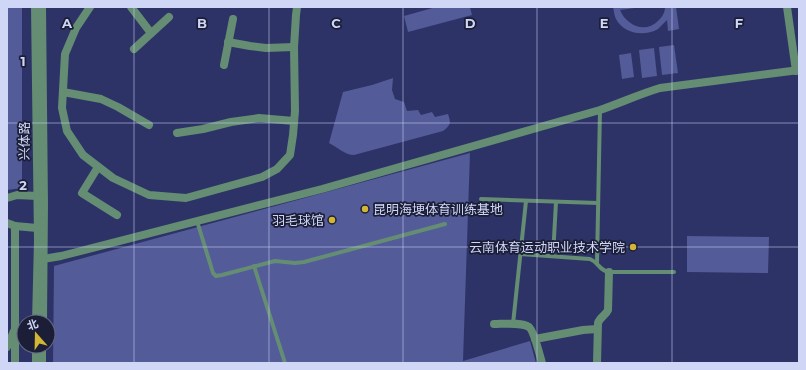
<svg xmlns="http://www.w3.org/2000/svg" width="806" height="370" viewBox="0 0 806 370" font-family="Montserrat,'Noto Sans SC',sans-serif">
  <rect width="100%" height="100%" fill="#2d3367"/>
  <g fill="#535b98">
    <polygon points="7,7 22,7 22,188 7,190"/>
    <polygon points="436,7 470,7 472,15 408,32 404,16"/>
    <path d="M613 7H642L620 10C626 25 645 34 658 21 662 17 665 13 665 7H676L679 29 668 31 667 20C664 23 661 26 658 29 644 37 624 34 616 19 614 15 614 11 613 7Z"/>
    <polygon points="674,45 678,73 662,75 659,47"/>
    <polygon points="654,48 657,76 642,78 639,50"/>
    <polygon points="631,53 634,77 622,79 619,55"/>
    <path d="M393 78 392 90 395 99 404 102 407 111 418 110 421 115 432 112 435 117 448 114C451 123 451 125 443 131L354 155C345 155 337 147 329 143L343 92 372 85Z"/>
    <polygon points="470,153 463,361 530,341 536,363 53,363 54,266"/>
    <polygon points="687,236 769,237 768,273 687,272"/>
  </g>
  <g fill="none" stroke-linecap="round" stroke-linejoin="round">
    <g stroke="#648d73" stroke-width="4">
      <polyline points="481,199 598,203"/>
      <polyline points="197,221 213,273 216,276 222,275 275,261 295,263 304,262 445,224"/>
      <path d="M520 254 590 259C600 263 598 270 609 272H674"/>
      <polyline points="553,256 556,202"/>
      <polyline points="597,263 600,110"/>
      <polyline points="254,266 285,363"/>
      <polyline points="513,324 526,201"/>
    </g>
    <g stroke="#648d73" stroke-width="8">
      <polyline points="90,7 76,28 65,54 62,108 67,131 83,155 113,178 149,195 186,198 262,177 277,169 290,155 293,135 295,111 294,47 296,15 297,7"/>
      <polyline points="131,7 151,33"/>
      <polyline points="787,7 796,71"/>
      <polyline points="228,42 250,46 266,48 294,47"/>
      <polyline points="134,49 169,17"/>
      <polyline points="224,65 233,19"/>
      <polyline points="63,92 101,99 118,107 149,125"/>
      <polyline points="177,133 203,129 231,122 259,118 294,121"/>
      <polyline points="98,167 82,193 117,215"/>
      <polyline points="7,198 17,195 37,196"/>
      <polyline points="7,223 15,226 37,228"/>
      <polyline points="15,226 15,363"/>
      <path d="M494 324C503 324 522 322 529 327 534 331 540 356 542 363"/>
      <polyline points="535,339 583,330 597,329"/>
      <polyline points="7,347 14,331"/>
      <path d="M597 363 598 323C600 317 606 315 608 310L609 272"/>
    </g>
    <g stroke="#648d73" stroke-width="8">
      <polyline points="35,7 38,240 36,322"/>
      <polyline points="42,7 44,205 43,322"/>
      <path d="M38 259H43L61 256 322 189 600 110C620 103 640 94 660 88L799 70"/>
      <polyline points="36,363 36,346"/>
      <polyline points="42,363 42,346"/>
    </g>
  </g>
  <path fill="none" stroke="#cfd6f6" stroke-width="1" stroke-opacity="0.55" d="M134 7V363M269 7V363M403 7V363M537 7V363M672 7V363M7 123H799M7 247H799"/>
  <g fill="#d3b635" stroke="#1b1e36" stroke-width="1.5">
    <circle cx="365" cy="209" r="4"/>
    <circle cx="332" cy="220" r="4"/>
    <circle cx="633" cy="247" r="4"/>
  </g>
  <g text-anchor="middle" stroke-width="3.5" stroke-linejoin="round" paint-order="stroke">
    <g font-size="13" fill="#cfd6f6" stroke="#1b1e36">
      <text transform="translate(24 141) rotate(-90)" y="5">兴体路</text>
    </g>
    <g font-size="13" fill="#cfd6f6" stroke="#1b1e36" text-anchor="end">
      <text x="373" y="214" text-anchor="start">昆明海埂体育训练基地</text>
      <text x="324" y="225">羽毛球馆</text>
      <text x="625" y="252">云南体育运动职业技术学院</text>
    </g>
  </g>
  <g font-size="13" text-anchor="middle" font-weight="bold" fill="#cfd6f6" stroke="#1b1e36" stroke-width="3.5" stroke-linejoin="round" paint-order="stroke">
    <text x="67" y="28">A</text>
    <text x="202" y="28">B</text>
    <text x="336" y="28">C</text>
    <text x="470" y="28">D</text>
    <text x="604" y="28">E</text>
    <text x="739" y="28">F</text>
    <text x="23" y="66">1</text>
    <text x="23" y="190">2</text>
  </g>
  <rect width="806" height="370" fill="none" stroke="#cfd6f6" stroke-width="16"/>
  <g transform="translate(36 334) rotate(340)"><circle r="19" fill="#1b1e36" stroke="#636883"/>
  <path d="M0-3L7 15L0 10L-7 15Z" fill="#d3b635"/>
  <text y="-6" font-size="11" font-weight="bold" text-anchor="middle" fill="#cfd6f6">北</text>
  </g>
</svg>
